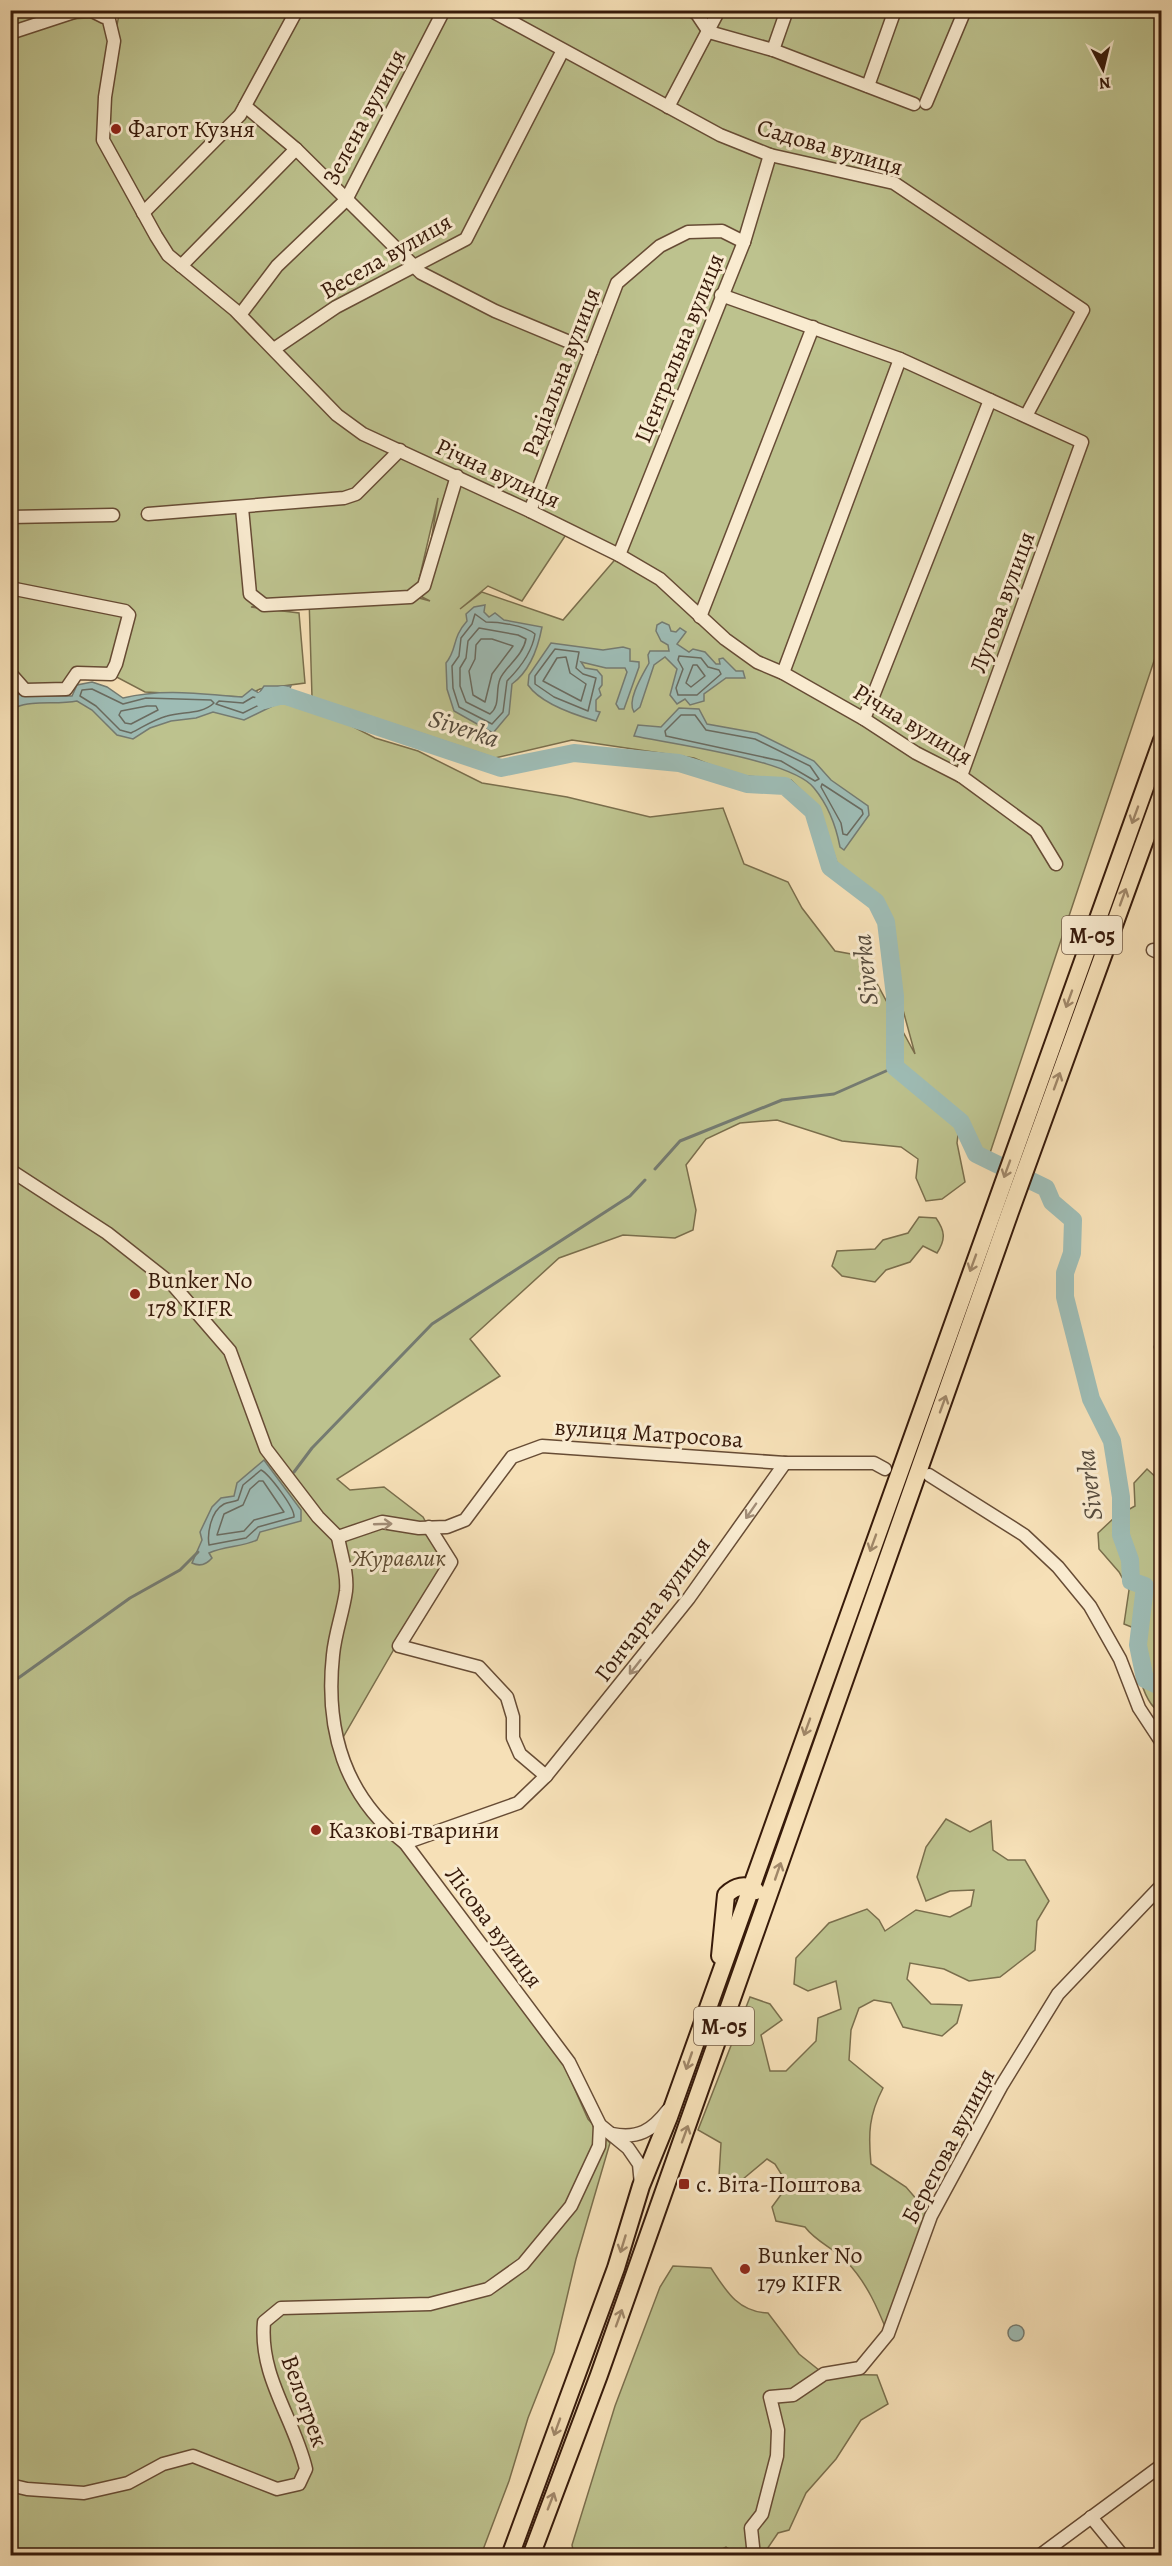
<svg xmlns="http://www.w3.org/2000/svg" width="1172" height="2566" viewBox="0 0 1172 2566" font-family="Alegreya,serif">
  <rect width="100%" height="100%" fill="#f6e0b7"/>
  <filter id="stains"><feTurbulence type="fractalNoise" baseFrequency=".00333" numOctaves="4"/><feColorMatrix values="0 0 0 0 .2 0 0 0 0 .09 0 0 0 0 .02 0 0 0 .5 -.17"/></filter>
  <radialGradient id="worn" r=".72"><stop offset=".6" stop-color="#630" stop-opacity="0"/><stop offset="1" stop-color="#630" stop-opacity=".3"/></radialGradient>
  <g fill="#bdc28e" stroke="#7a6e4c" stroke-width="1.5" fill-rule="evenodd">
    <path d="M123 10 1161 11V640L990 1153 976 1154 959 1127 957 1143 965 1182 942 1199 926 1201 916 1178 918 1159 901 1147 842 1141 777 1120 740 1123 706 1139 686 1165 696 1210 693 1230 675 1238 623 1235 559 1258 470 1339 500 1376 337 1479 350 1490 384 1487 423 1517 446 1559 341 1741 342 1764 564 2065 588 2119 610 2143 576 2259 554 2352 528 2418 509 2481 481 2555 11 2556V694L25 699 62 698 126 710 227 703 282 690 375 738 418 751 482 783 567 797 650 817 723 808 744 864 788 882 802 908 835 951 862 956 915 1054 903 1010 893 930 881 901 837 863 817 806 791 780 735 775 694 758 572 740 495 758 312 697 309 597 251 607 299 613 305 683 260 689 243 697 145 692 111 674 78 673 66 689 25 690 11 673V11H80L54 20 104 17 114 39 119 15ZM438 498 422 597 430 601 415 597ZM569 530 619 555 563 620 482 592 460 609 488 586 522 601Z"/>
    <path d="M919 1217 936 1218C945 1231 946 1239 937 1253L923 1246 910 1262 886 1270 875 1282 842 1276 832 1266 837 1251 875 1249 883 1240 908 1233Z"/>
    <path d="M1147 1469 1161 1482V1713C1139 1701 1134 1652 1134 1628L1124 1624 1129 1590 1119 1572 1099 1549 1098 1533 1115 1517 1135 1506 1134 1483Z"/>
    <path d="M946 1819 970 1832 991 1821 993 1850 1008 1860H1025L1049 1901 1037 1921 1035 1950 1000 1977 969 1981 944 1969 910 1963 907 1979 931 2004 962 2005 957 2023 942 2036 903 2027 891 2003 874 2000 859 2008 851 2030 849 2060 883 2088C869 2115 868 2133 871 2164L906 2187 931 2216 888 2334C878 2309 867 2283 847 2262 834 2248 816 2242 805 2227L776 2221 772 2207 788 2185 775 2164 767 2159 743 2179 719 2176 721 2143 698 2130 750 1997 770 2004 782 2020 761 2035 770 2071H786L816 2041 818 2018 841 2009 836 1981 808 1991 794 1984 796 1958 829 1923 867 1909 879 1920 885 1931 916 1910 950 1917 971 1906 974 1890 950 1891 926 1901 917 1877 926 1847Z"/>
    <path d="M673 2266 711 2268C726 2291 738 2312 768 2313L799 2354 824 2374 877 2375 888 2404 861 2420 836 2459 806 2493 789 2530 778 2533 763 2555H739L726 2547 710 2555H574L572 2545 615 2406 660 2287Z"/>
  </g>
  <g fill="#9ebcb5" stroke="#757b71" stroke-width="1.5">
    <path d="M485 605 484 612 489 617 495 613 504 620 542 627C538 648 530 671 512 684L509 714 493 733 454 711 447 689 446 663C458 648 451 639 467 621L466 614 474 607Z"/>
    <path d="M662 622 669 625 671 631 676 632 680 628 686 632 677 644 689 652 693 649 705 652 716 664H720L719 659 723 658 736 671H743L745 678H726L704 694V701L690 705 685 699 677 704 670 695 677 669 665 657 654 665 640 707 634 712C626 701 643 674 649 663L648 655 650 651H669L668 645 661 641 656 631 657 625Z"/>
    <path d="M551 643 603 650 623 647 630 649V661L639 662V667L624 709H619L616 704 627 672 625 668H606L581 662 585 668 597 670 602 676V685L599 689 601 695 596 700V711L600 712 596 721C575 715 541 704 528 685L529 675Z"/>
    <path d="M92 682 107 687 123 698C163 688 202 694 242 697L252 689 259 693 264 686H291L285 700 244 720 213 712 196 718 171 721 150 728 133 739 117 735 92 710 77 701C58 705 32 700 17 707L11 700V691L24 696H72L77 685Z"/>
    <path d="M679 708 699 709 707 724 757 733 814 761 831 780 868 806 869 815 844 850 840 847C836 826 828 805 814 788 792 760 673 744 634 736L638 725 661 727Z"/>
    <path d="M264 1460 301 1510V1521L260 1532 257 1540C242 1547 224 1546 209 1553L212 1558C206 1565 200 1567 192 1563L202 1540 200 1532 212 1507 221 1498 234 1496 237 1483Z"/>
    <circle cx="1016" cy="2333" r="8"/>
  </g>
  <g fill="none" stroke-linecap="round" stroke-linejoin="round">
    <g stroke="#6a6b60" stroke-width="1.5">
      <path d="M475 614 486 622C498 622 524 625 535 634 532 653 520 668 507 681L503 712 492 724 459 707 453 688 452 666 459 656 461 638 472 624Z"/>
      <path d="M479 628 518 635 526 639C523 656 505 667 500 679 495 691 501 705 490 714L466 702 460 686V668L466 658 468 641Z"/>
      <polygon points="481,639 492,639 513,646 492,674 485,702 473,695 469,671 475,659 476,645"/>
      <polygon points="555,649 579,652 576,668 583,674 596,678 588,711 554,697 535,684 535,676"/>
      <polygon points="679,656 701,658 708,667 719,670 721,674 697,695 678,695 676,688 683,669 678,660"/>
      <polygon points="566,657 570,673 586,684 581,701 543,681 557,658"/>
      <polygon points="693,665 697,665 705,676 691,687 686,683"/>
      <path d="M92 689 123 704 146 698 211 700 214 703C201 715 182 711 167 716 153 720 143 727 131 733L120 730 96 706 80 696 82 690Z"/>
      <polygon points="253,697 262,699 263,703 243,713 216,704 219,701 243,703"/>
      <polygon points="147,706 156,706 158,710 131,724 125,723 119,715 121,711"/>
      <polygon points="681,715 695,715 706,730 755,739 810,766 819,779 815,781 781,761 666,736 665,731"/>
      <polygon points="822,784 862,810 863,814 847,835 843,834 841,823 821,787"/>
      <path d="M261 1470C269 1474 295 1508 294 1517L258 1527 246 1538 209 1545C207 1533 211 1511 224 1504 228 1502 234 1502 238 1500L243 1485Z"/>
      <polygon points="259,1481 263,1481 284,1512 254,1520 244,1531 217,1535 224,1514 243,1505 250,1489"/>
    </g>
    <g stroke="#757b71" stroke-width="3">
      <polyline points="655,1169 680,1141 782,1100 834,1094 895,1067"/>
      <polyline points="294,1472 312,1448 432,1324 630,1196 645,1180"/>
      <polyline points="10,1684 130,1598 180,1570 198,1552"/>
    </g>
    <polyline stroke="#9ebcb5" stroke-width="18" points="264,700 283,695 501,768 574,753 679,763 747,784 785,786 813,811 830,867 876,902 886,922 895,996 895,1067 961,1122 976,1154 1046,1188 1052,1202 1073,1220 1072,1253 1065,1273 1065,1297 1091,1399 1112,1441 1121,1497 1121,1535 1130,1560 1131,1581 1145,1586 1138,1645 1145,1679 1162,1687"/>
    <defs>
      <g id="minor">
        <polyline points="90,10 104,17 107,12 114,41 105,97 103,140 156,236 168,255 235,310 337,415 363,434 530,511 619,555 660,579 725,639 757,662 783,673 864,719 916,753 961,776 1036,831 1056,864"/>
        <polyline points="490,10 720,135 770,155 894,183 1083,310 1026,416"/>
        <polyline points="691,10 697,14 709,32 773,50 914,104"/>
        <polyline points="10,33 80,10"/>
        <polyline points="773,50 787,10"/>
        <polyline points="868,86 895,10"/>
        <polyline points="926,103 965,10"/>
        <polyline points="245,106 296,149 421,273 495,311 591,351"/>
        <polyline points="668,107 719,10"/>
        <polyline points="143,213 240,115 297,10"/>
        <polyline points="181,266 296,149"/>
        <polyline points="721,295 900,359 1082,442 961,776"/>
        <polyline points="240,315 277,266 346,200 444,10"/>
        <polyline points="274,349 336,307 466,239 562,52"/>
        <polyline points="242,508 250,594 264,605 410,597 424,586 457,476"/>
        <polyline points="530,511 617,283 660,246 688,232 722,231 744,242"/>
        <polyline points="148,514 344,498 356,494 400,450"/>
        <polyline points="10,517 113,515"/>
        <polyline points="619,555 744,242 770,155"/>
        <polyline points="10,588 125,611 129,615 116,664 111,674 77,673 66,689 25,690 10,673"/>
        <polyline points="700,617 813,327"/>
        <polyline points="783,673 900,359"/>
        <polyline points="864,719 990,400"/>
        <polyline points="1153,950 1162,954"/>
        <polyline points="10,1170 107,1233 173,1285 230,1351 266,1449 318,1517 338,1537"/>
        <polyline points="1161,1347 1162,1348"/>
        <polyline points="929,1475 1024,1535 1058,1567 1090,1606 1120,1659 1139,1708 1162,1743"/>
        <polyline points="429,1527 451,1562 399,1646 479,1667 507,1697 513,1717 513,1738 520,1754 546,1776"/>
        <path d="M338 1537C341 1555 348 1573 346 1591 343 1613 335 1633 333 1655 325 1729 344 1796 405 1843L569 2062 600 2125 628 2148 639 2164 641 2185"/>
        <polyline points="338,1537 382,1522 419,1528 447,1527 465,1520 512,1457 542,1446 785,1463 874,1463 885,1469"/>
        <polyline points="405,1843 518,1803 546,1776 689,1598 785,1463"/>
        <path d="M612 2134C638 2139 652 2131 668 2110"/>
        <path d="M10 2485 27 2489 84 2493 128 2483 163 2464 193 2456 277 2489 299 2484 306 2469C294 2418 259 2377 264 2322L281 2308 430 2304 488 2289 523 2264 571 2206 599 2146 600 2125"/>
        <polyline points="1091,2517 1123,2556"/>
        <polyline points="754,2556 751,2528 762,2514 777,2456 778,2430 770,2397 793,2395 824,2374 860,2368 888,2334 931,2216 1002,2085 1058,1994 1162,1885"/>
        <polyline points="1039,2556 1162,2465"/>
      </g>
      <g id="highway">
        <path d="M720 1956 726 1895C735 1886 746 1883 756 1891"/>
        <polyline points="510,2556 616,2268 641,2186 669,2117 1162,740"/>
        <polyline points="531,2556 599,2375 1010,1212 1162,793"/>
      </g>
    </defs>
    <use href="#minor" stroke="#674c35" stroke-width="15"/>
    <use href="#highway" stroke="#371a0a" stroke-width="20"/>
    <use href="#minor" stroke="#f9ebd0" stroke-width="12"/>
    <use href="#highway" stroke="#f6e0b7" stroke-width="16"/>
  </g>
  <defs><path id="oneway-shaft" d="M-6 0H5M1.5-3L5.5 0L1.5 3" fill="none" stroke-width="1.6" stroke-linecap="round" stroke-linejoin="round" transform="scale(1.5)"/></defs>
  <g stroke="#a08769">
    <use href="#oneway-shaft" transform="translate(1135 815) rotate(110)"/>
    <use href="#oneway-shaft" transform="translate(1123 897) rotate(-70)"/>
    <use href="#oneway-shaft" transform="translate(1069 999) rotate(110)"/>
    <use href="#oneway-shaft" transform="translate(1057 1081) rotate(-70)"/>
    <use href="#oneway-shaft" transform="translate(1007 1169) rotate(110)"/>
    <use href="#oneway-shaft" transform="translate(973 1263) rotate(110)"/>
    <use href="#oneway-shaft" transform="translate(943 1404) rotate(-70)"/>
    <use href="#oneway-shaft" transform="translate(873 1543) rotate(110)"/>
    <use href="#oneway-shaft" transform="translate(807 1727) rotate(110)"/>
    <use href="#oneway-shaft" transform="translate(778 1871) rotate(-71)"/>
    <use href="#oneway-shaft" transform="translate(689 2061) rotate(109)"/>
    <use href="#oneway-shaft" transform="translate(685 2134) rotate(-70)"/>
    <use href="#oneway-shaft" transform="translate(623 2244) rotate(107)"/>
    <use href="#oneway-shaft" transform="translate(619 2318) rotate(-70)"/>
    <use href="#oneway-shaft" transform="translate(557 2427) rotate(110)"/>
    <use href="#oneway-shaft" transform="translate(551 2501) rotate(-69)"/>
  </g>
  <g stroke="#a28d77">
    <use href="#oneway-shaft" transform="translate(751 1511) rotate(125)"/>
    <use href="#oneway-shaft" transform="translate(383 1524) rotate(-2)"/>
    <use href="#oneway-shaft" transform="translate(635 1667) rotate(128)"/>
  </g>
  <g fill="#8f2418" stroke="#f9ebd0" stroke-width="2">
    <circle cx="116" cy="129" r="6"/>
    <circle cx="135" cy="1294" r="6"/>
    <circle cx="316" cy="1830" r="6"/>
    <rect x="678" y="2178" width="12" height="12" rx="3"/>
    <circle cx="745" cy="2269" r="6"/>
  </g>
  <g text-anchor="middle" stroke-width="6" stroke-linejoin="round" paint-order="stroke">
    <g fill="#f9ebd0" stroke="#715945" stroke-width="1.5">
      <rect x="1062" y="916" width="60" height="38" rx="4.5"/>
      <rect x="694" y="2007" width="60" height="38" rx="4.5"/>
    </g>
    <g font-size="22" font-weight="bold" fill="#371a0a">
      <text x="1092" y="943">М-05</text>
      <text x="724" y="2034">М-05</text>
    </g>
    <g font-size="24" fill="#371a0a" stroke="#f9ebd0">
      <text transform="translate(364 117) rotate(-62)" y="8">Зелена вулиця</text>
      <text transform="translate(830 147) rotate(16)" y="8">Садова вулиця</text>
      <text transform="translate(386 256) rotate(-30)" y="8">Весела вулиця</text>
      <text transform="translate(679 348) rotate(-68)" y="8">Центральна вулиця</text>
      <text transform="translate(561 372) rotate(-69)" y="8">Радіальна вулиця</text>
      <text transform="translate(498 473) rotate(25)" y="8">Річна вулиця</text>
      <text transform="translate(1002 602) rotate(-70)" y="8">Лугова вулиця</text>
      <text transform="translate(913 724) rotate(31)" y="8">Річна вулиця</text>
      <text transform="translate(649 1433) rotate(4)" y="8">вулиця Матросова</text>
      <text transform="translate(652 1609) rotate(-53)" y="8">Гончарна вулиця</text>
      <text transform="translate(494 1927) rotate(53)" y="8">Лісова вулиця</text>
      <text transform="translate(948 2146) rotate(-62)" y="8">Берегова вулиця</text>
      <text transform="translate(305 2401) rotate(70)" y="8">Велотрек</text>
    </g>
    <g font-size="24" fill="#371a0a" stroke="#f9ebd0" text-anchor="start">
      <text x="128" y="137">Фагот Кузня</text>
      <text x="147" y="1288">Bunker No<tspan x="147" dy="28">178 KIFR</tspan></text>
      <text x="328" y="1838">Казкові тварини</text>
      <text x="696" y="2192">с. Віта-Поштова</text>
      <text x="757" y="2263">Bunker No<tspan x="757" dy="28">179 KIFR</tspan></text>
    </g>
    <g font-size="24" font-style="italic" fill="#5f4c32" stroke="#f9ebd0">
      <text x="399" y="1566">Журавлик</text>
    </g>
    <g font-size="26" font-style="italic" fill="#564b3d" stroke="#f9ebd0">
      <text transform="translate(464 728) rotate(18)" y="9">Siverka</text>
      <text transform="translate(865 970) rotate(-96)" y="9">Siverka</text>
      <text transform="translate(1089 1485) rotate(-97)" y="9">Siverka</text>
    </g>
  </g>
  <rect width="1172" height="2566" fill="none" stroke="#f6e0b7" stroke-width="36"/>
  <rect x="12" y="12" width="1148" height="2542" fill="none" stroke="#371a0a" stroke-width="3"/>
  <rect x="18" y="18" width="1136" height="2530" fill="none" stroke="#371a0a" stroke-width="1.5"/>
  <g transform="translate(1103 69) rotate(173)" stroke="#f9ebd0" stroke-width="4.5" paint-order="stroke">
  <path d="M0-4.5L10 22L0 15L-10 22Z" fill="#371a0a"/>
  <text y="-9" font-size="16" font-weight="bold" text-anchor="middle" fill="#371a0a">N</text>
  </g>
  <rect width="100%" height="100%" filter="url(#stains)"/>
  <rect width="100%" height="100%" fill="url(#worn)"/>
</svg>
